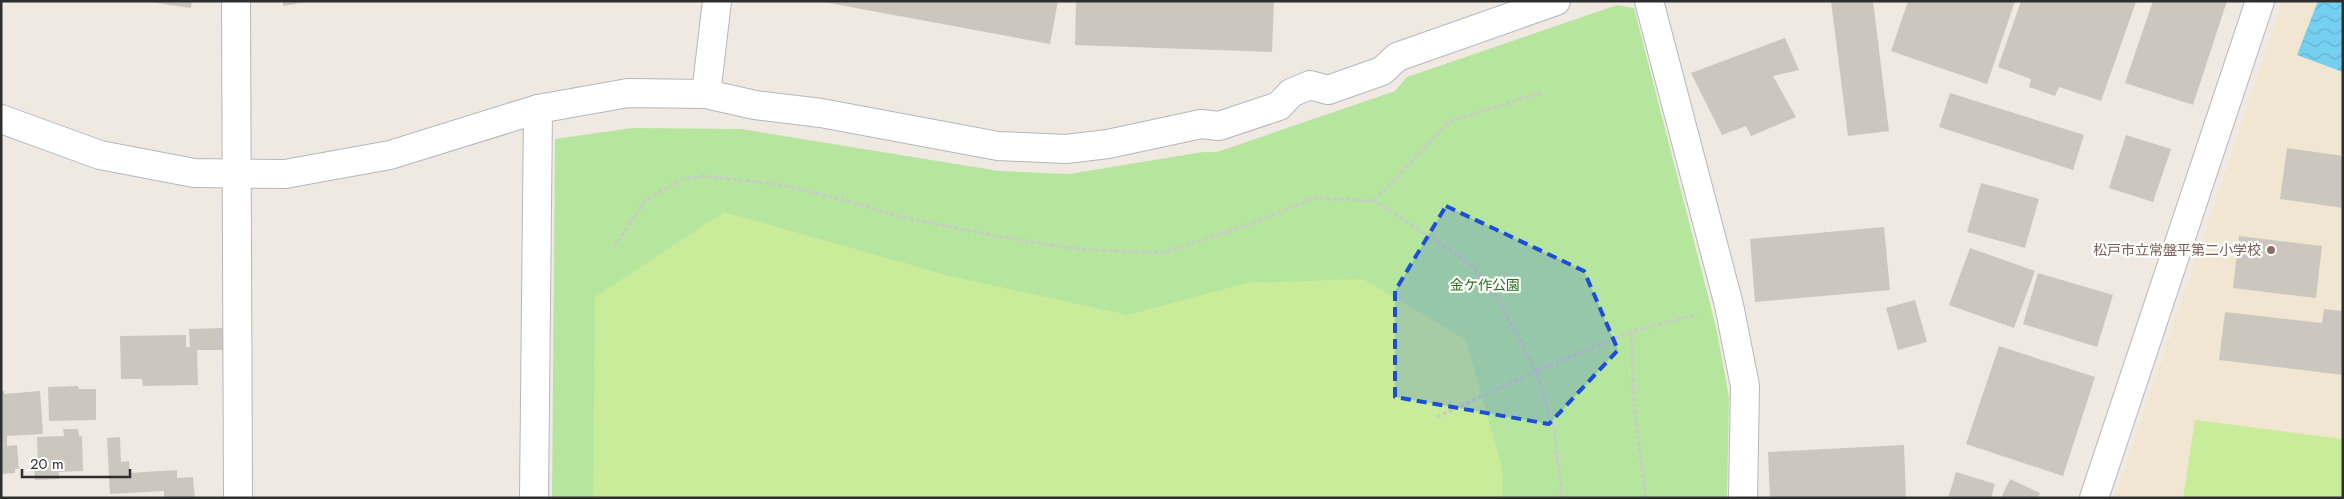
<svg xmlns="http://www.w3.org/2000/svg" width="2344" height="499" viewBox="0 0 2344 499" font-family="Jost,'Noto Sans JP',sans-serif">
  <defs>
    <pattern id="water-waves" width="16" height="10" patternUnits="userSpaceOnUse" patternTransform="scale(1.25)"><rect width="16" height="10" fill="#75cff0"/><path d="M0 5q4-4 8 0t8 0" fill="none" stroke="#66b2ce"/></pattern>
  </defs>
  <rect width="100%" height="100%" fill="#efe9e1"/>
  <polygon fill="#f0e6d1" points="2283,1 2343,1 2343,498 2115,498"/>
  <polygon fill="#b6e59e" points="1617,5 1634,8 1716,327 1729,397 1727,498 552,498 555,139 632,128 741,129 999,171 1069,174 1203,152 1217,152 1395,91 1407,77"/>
  <g fill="#c9ec9a">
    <polygon points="724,212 950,276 1128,315 1246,283 1363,279 1466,340 1503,472 1502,498 593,498 595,297"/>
    <polygon points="2195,420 2343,439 2343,498 2183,498"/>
  </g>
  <polygon fill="url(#water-waves)" points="2318,1 2343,1 2343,72 2297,55"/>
  <g fill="#cbc7bf">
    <polygon points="143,1 192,1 191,8"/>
    <polygon points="283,1 306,1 307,2 283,6"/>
    <polygon points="818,1 1058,1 1050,44"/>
    <polygon points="1076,1 1274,1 1272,52 1075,45"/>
    <polygon points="1831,1 1873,1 1889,131 1848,136"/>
    <polygon points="1908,1 2015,1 1987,84 1891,51"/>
    <polygon points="2021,1 2136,2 2101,101 2059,87 2055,96 2029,87 2031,79 1998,67"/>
    <polygon points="2153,1 2227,1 2193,105 2125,83"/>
    <polygon points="1785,38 1799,70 1773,76 1796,117 1751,136 1746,126 1722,135 1691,73"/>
    <polygon points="1950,93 2084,135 2073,170 1939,127"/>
    <polygon points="2126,135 2171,149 2153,202 2109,188"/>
    <polygon points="2287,148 2343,156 2343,208 2280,199"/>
    <polygon points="1981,183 2039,199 2025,248 1967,232"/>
    <polygon points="1884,227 1890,290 1755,302 1750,239"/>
    <polygon points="2239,236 2322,246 2316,298 2233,288"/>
    <polygon points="1970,248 2035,271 2014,328 1949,305"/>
    <polygon points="2038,273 2113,295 2097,347 2023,324"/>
    <polygon points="1915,300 1927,342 1898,350 1886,308"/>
    <polygon points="2324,309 2343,311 2343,375 2219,360 2225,312 2322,323"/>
    <polygon points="223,328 224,350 197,350 198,385 143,386 142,379 121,379 120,336 186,335 186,347 190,347 189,329"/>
    <polygon points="1999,346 2095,377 2063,476 1966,444"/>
    <polygon points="78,386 79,389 96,389 96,420 49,421 48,387"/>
    <polygon points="1,391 4,391 4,394 40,391 43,434 7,436 7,446 17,445 19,469 15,469 15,473 1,474"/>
    <polygon points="63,429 78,429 79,436 82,436 83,471 59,472 59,479 35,480 34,464 38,464 37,437 64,436"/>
    <polygon points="120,437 121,462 129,461 130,473 177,470 177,478 193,477 195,498 164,498 164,491 110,494 107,438"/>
    <polygon points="1904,445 1906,498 1770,498 1768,452"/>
    <polygon points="1956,472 1995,484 1991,498 1948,498"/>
    <polygon points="2010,479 2040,493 2038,498 2001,498"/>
  </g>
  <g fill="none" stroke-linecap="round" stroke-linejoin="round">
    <defs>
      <g id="minor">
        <polyline points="236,1 238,498"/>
        <polyline points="1649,1 1729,305 1745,386 1743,498"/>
        <polyline points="706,94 717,1"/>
        <polyline points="1,119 100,155 194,173 285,174 390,155 538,109 628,93 706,94 755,105 821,113 998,146 1066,149 1108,144 1201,124 1219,126 1279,106 1291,93 1310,85 1328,90 1382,71 1397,57 1556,1"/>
        <polyline points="534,498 538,109"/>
        <polyline points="2094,498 2260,1"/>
      </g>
    </defs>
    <use href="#minor" stroke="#b4b7c1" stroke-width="30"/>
    <g stroke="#c9c9c9" stroke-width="3" stroke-dasharray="4 2.5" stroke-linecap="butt">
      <polyline points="1374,201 1450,121 1541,93"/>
      <polyline points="614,247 645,201 679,180 704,176 782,185 844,200 901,217 996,236 1076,249 1162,253 1242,227 1314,198 1374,201 1466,260 1493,290 1536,371 1554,428 1562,498"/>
      <polyline points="1631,332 1634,406 1646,498"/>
      <polyline points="1437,417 1536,371 1631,332 1697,314"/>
    </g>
    <use href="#minor" stroke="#fff" stroke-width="28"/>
  </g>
  <path fill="#1d4ed8" fill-opacity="0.2" stroke="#1d4ed8" stroke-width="4" stroke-dasharray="10 6" stroke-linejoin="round" d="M1446 206 1584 271 1618 350 1549 424 1395 397V291Z"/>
  <circle fill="#8d6e63" stroke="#fff" stroke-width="2" cx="2271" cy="250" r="5"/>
  <g text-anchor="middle" stroke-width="4.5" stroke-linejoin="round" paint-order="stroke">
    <g font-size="14" fill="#785e54" stroke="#fff" text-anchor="end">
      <text x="2261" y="255">松戸市立常盤平第二小学校</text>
    </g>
    <g font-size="14" fill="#2c6e1b" stroke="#fff">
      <text x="1485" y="290">金ケ作公園</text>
    </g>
  </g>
  <rect width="2344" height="499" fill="none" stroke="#2e2e2e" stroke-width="5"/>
  <path d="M22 469v8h108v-8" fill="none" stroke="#2e2e2e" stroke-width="2.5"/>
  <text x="30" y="469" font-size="15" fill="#2e2e2e" stroke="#ffffff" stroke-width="4" paint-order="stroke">20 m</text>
</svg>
